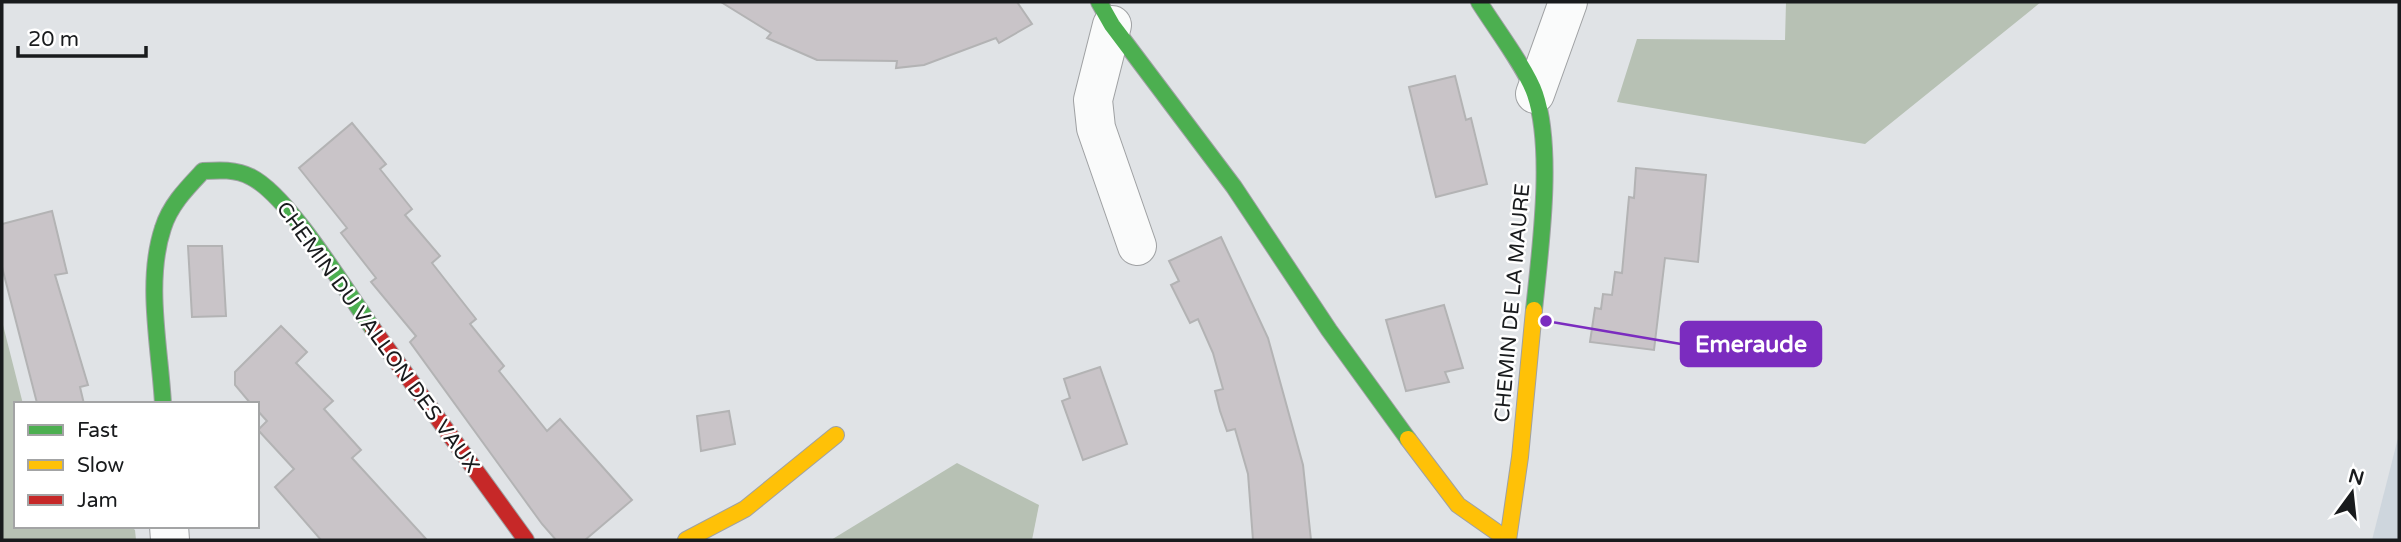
<svg xmlns="http://www.w3.org/2000/svg" width="2401" height="542" viewBox="0 0 2401 542" font-family="'Varela Round',sans-serif">
  <rect width="100%" height="100%" fill="#e0e3e6"/>
  <polygon fill="#ced6dd" points="2399,434 2399,540 2372,540"/>
  <g fill="#b7c1b4">
    <polygon points="1786,2 2041,2 1865,144 1617,102 1637,39 1785,40"/>
    <polygon points="2,321 23,404 16,404 16,526 130,526 135,530 136,540 2,540"/>
    <polygon points="957,463 1039,505 1032,540 831,540"/>
  </g>
  <g fill="#c9c4c8" stroke="#b3b3b4" stroke-width="2">
    <polygon points="721,2 1017,2 1032,24 999,43 996,38 924,65 896,68 897,61 817,60 767,38 771,33"/>
    <polygon points="1455,76 1466,120 1471,118 1487,184 1436,197 1409,87"/>
    <polygon points="352,123 386,164 380,169 412,209 405,215 440,256 432,263 476,319 470,324 504,366 499,371 547,431 560,419 632,500 585,540 556,540 542,524 410,342 416,336 371,282 376,278 341,233 347,228 299,168"/>
    <polygon points="1636,168 1706,175 1698,262 1665,258 1654,350 1590,342 1595,308 1601,309 1603,294 1612,295 1615,272 1622,273 1629,197 1634,198"/>
    <polygon points="52,211 67,273 55,275 88,385 80,387 84,404 37,403 2,267 2,224"/>
    <polygon points="1221,237 1268,338 1303,465 1311,540 1253,540 1248,474 1235,429 1227,431 1220,411 1215,391 1223,389 1213,353 1198,319 1190,323 1171,285 1179,281 1169,261"/>
    <polygon points="188,246 222,246 226,316 192,317"/>
    <polygon points="1444,305 1463,368 1445,372 1449,382 1406,391 1386,320"/>
    <polygon points="281,326 307,352 296,363 333,401 324,409 361,450 352,458 427,540 321,540 275,487 294,469 258,430 267,421 257,410 257,404 251,404 235,385 235,372"/>
    <polygon points="1100,367 1127,444 1083,460 1062,401 1070,398 1064,379"/>
    <polygon points="729,411 735,444 701,451 697,416"/>
  </g>
  <g fill="none" stroke-linecap="round" stroke-linejoin="round">
    <defs>
      <g id="street">
        <polyline points="1112,25 1093,100 1096,128 1137,246"/>
        <polyline points="1535,94 1568,2"/>
        <polyline points="169,526 170,540"/>
      </g>
      <g id="fast">
        <polyline points="1099,2 1112,25 1234,187 1329,330 1408,439"/>
        <path d="M1479 2C1494 26 1527 70 1535 94 1554 150 1540 251 1534 310"/>
        <path d="M163 404C160 348 145 282 163 228 170 205 187 188 203 171 219 170 236 169 251 177 289 196 346 291 373 329"/>
      </g>
      <g id="slow">
        <polyline points="1408,439 1458,505 1508,540"/>
        <polyline points="686,540 745,509 836,435"/>
        <polyline points="1508,540 1520,457 1534,310"/>
      </g>
      <polyline id="jam" points="373,329 526,540"/>
    </defs>
    <use href="#street" stroke="#9fa1a3" stroke-width="40"/>
    <use href="#fast" stroke="#9fa1a3" stroke-width="18"/>
    <use href="#slow" stroke="#9fa1a3" stroke-width="18"/>
    <use href="#jam" stroke="#9fa1a3" stroke-width="18"/>
    <use href="#street" stroke="#fafbfb" stroke-width="38"/>
    <use href="#fast" stroke="#4caf50" stroke-width="16"/>
    <use href="#slow" stroke="#ffc107" stroke-width="16"/>
    <use href="#jam" stroke="#c62828" stroke-width="16"/>
  </g>
  <g text-anchor="middle" stroke-width="5" stroke-linejoin="round" paint-order="stroke">
    <g font-size="21" fill="#191b1d" stroke="#fff">
      <text transform="translate(1512 303) rotate(-85)" y="7">CHEMIN DE LA MAURE</text>
      <text transform="translate(378 337) rotate(54)" y="7">CHEMIN DU VALLON DES VAUX</text>
    </g>
  </g>
  <path fill="none" stroke="#7b2cbf" stroke-width="2.5" d="M1546 321L1681 344"/>
  <circle fill="#7b2cbf" stroke="#fff" stroke-width="2.5" cx="1546" cy="321" r="7"/>
  <rect fill="#7b2cbf" stroke="#7b2cbf" stroke-width="2.5" x="1681" y="322" width="140" height="44" rx="7"/>
  <g font-size="23" text-anchor="middle" font-weight="bold" fill="#fff">
    <text x="1751" y="352">Emeraude</text>
  </g>
  <rect width="2401" height="542" fill="none" stroke="#191b1d" stroke-width="7"/>
  <rect x="14" y="402" width="245" height="126" fill="#ffffff" stroke="#a3a4a5" stroke-width="2"/>
  <rect x="28" y="425" width="35" height="10" fill="#4caf50" stroke="#a3a4a5" stroke-width="2"/>
  <text x="77" y="437" font-size="21" fill="#191b1d">Fast</text>
  <rect x="28" y="460" width="35" height="10" fill="#ffc107" stroke="#a3a4a5" stroke-width="2"/>
  <text x="77" y="472" font-size="21" fill="#191b1d">Slow</text>
  <rect x="28" y="495" width="35" height="10" fill="#c62828" stroke="#a3a4a5" stroke-width="2"/>
  <text x="77" y="507" font-size="21" fill="#191b1d">Jam</text>
  <g transform="translate(2352 493) rotate(15)" stroke="#ffffff" stroke-width="5" paint-order="stroke">
  <path d="M0-5L12 26L0 18L-12 26Z" fill="#191b1d"/>
  <text y="-10" font-size="19" font-weight="bold" text-anchor="middle" fill="#191b1d">N</text>
  </g>
  <path d="M18 46v10h128v-10" fill="none" stroke="#191b1d" stroke-width="3.5"/>
  <text x="28" y="46" font-size="21" fill="#191b1d" stroke="#ffffff" stroke-width="5" paint-order="stroke">20 m</text>
</svg>
